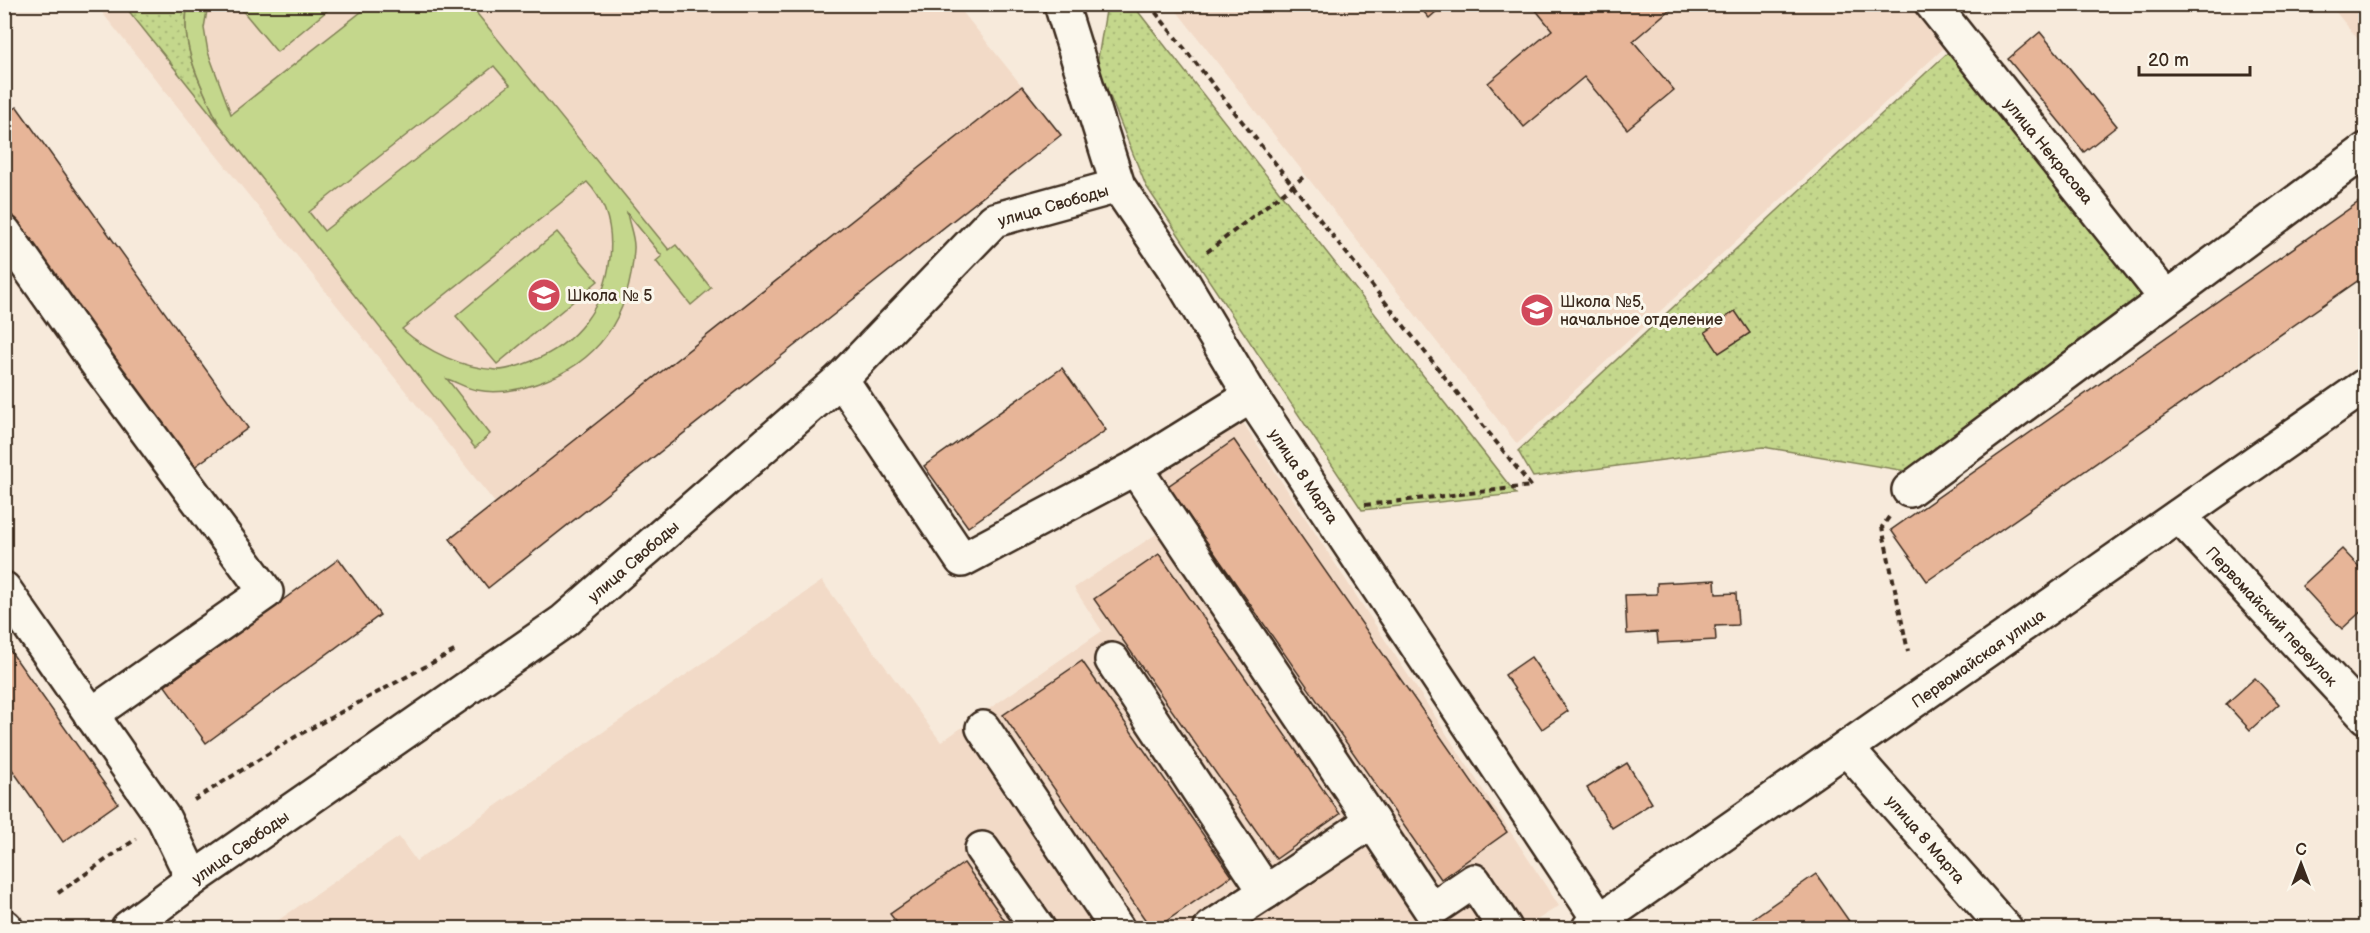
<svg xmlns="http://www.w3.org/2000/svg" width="2370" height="933" viewBox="0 0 2370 933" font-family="'Balsamiq Sans',sans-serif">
  <defs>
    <pattern id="grass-dots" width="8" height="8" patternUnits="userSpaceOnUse" patternTransform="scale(1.5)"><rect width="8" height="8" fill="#c4d78c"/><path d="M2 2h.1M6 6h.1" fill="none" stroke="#a9b978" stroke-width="1.8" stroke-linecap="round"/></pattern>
  </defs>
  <rect width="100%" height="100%" fill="#f7eadb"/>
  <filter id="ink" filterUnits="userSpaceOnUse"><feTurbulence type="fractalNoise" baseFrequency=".0167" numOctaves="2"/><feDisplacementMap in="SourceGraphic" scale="12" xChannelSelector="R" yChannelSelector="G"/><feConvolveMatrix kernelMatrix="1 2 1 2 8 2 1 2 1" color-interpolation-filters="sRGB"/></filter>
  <g filter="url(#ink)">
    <g fill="#f2dac7">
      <polygon points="96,5 957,5 1022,86 496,504"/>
      <polygon points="1172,5 1910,5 1945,47 1517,444"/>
      <polygon points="2330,5 2365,5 2365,31 2357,38"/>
      <polygon points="1240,418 1559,906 1524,928 267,928 399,837 416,861 822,581 941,742 1102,631 1074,588 1161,531 1132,488"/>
    </g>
    <g fill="url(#grass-dots)" stroke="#808055" stroke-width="1.5">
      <path d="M124 5H188C179 46 202 88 219 124Z"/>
      <polygon points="1107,5 1133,5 1516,494 1362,510 1146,186 1097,64"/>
      <polygon points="1956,45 2140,295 1906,471 1763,447 1533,477 1518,451"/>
    </g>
    <g fill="#c4d78c" stroke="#808055" stroke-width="1.5" fill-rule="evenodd">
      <path d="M188 5H208L204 28 208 52 231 114 370 5H470L669 250 676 245 711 288 691 305 656 261 662 256 627 213C629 225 635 238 634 249 630 316 600 363 536 384 518 390 496 394 477 390 467 389 457 382 447 379L490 434 475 448 219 124C202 88 179 46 188 5ZM494 66 510 85 324 231 309 212ZM587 182C607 203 613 230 610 258 605 305 577 344 532 361 522 365 508 370 497 370 462 368 428 352 402 329Z"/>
      <polygon points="248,5 248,4 334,5 277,52 242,10"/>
      <polygon points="557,232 598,281 497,364 456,316"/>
    </g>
    <g fill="#e7b598" stroke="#3b2a1e" stroke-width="1.5">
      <polygon points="1417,4 1445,4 1429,18"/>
      <polygon points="1531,4 1597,4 1599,7 1602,4 1676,4 1633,41 1674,90 1627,129 1584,77 1524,127 1488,83 1552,30"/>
      <polygon points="2040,32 2117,126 2084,152 2008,59"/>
      <polygon points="1022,86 1061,135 488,588 450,539"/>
      <polygon points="17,107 248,428 190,470 4,211 4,116"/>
      <polygon points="2366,197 2366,275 1927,581 1891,530"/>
      <polygon points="1735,311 1750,333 1719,353 1705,332"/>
      <polygon points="1062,368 1106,430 968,527 924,466"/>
      <polygon points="1234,440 1507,832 1441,879 1168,486"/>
      <polygon points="2342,549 2366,574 2366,607 2342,629 2302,586"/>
      <polygon points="1159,554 1340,814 1276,859 1094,599"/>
      <polygon points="339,559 380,615 206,743 165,686"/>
      <polygon points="1715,580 1716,594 1736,593 1738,625 1715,626 1716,640 1658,643 1657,632 1627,634 1625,595 1657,594 1657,583"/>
      <polygon points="4,642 118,803 63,842 4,758"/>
      <polygon points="1531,657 1568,711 1542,729 1505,675"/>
      <polygon points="1082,661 1232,876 1156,928 1151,928 1003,715"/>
      <polygon points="2255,678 2279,704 2250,730 2226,704"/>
      <polygon points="1627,763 1652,803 1612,828 1587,788"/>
      <polygon points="964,863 1010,928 901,928 890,914"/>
      <polygon points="1816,874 1849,921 1839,928 1739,928"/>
    </g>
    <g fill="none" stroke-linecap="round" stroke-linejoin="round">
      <defs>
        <g id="minor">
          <polyline points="1061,4 1118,186 1178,274 1251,396 1600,921"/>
          <polyline points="1932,4 2166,298"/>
          <polyline points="4,232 98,365 266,592 91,715"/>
          <polyline points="841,379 962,560 1135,468 1251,396"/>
          <polyline points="1909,490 2366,150"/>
          <polyline points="2179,516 2366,717"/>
          <polyline points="4,589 164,819 193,879"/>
          <polyline points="1112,660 1266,892 1372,821 1135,468"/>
          <polyline points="983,728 1117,928"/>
          <polyline points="1847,749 2005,928"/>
          <polyline points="1372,821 1431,910 1474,881 1505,928"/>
          <polyline points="982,849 1038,928"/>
          <polyline points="4,926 6,928"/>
          <polyline points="128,928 193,879 564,621 841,379 994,220 1118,186"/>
          <polyline points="1211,928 1266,892"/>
          <polyline points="1589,928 2366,385"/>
        </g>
      </defs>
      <use href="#minor" stroke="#3b2a1e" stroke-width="38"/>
      <g stroke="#3b2a1e" stroke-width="4" stroke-dasharray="6 4.5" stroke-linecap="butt">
        <polyline points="1149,4 1531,486"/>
        <polyline points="1207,252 1306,175"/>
        <polyline points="1365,505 1531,486"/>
        <polyline points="1889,517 1882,527 1908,651"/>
        <polyline points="194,800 295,737 456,650"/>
        <polyline points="58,893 136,839"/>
      </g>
      <use href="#minor" stroke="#fbf7ec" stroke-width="33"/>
    </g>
  </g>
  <defs>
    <symbol id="school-disc" viewBox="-11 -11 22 22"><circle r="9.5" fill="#d1495b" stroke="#fbf7ec"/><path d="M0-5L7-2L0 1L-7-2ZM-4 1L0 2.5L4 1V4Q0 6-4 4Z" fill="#fff"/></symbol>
  </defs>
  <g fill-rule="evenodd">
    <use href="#school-disc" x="525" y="276" width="38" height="38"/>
    <use href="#school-disc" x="1518" y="291" width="38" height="38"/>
  </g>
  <g text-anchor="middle" stroke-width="6" stroke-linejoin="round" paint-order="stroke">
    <g font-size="16" fill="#3b2a1e" stroke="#fbf7ec">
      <text transform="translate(2049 151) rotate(51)" y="6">улица Некрасова</text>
      <text transform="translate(1053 205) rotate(-16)" y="6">улица Свободы</text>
      <text transform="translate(1304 476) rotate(56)" y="6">улица 8 Марта</text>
      <text transform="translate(633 561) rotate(-41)" y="6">улица Свободы</text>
      <text transform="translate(2272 616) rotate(47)" y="6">Первомайский переулок</text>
      <text transform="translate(1978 658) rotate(-35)" y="6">Первомайская улица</text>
      <text transform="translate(1926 839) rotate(49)" y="6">улица 8 Марта</text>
      <text transform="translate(240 847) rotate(-35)" y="6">улица Свободы</text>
    </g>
    <g font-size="16" fill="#3b2a1e" stroke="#fbf7ec" text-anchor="start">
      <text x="567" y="301">Школа № 5</text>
      <text x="1560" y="307">Школа №5,<tspan x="1560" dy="18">начальное отделение</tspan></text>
    </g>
  </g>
  <rect width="2370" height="933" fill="none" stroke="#fbf7ec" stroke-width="24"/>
  <rect x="12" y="12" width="2346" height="909" fill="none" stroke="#3b2a1e" stroke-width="2" filter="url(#ink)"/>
  <g transform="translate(2301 864)" stroke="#fbf7ec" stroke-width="4.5" paint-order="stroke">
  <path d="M0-4.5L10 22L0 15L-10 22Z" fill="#3b2a1e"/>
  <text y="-9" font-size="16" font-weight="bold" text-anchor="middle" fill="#3b2a1e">С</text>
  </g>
  <path d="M2139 66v9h111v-9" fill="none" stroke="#3b2a1e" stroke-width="3"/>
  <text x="2148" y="66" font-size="18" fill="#3b2a1e" stroke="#fbf7ec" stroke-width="4.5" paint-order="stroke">20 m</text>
</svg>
